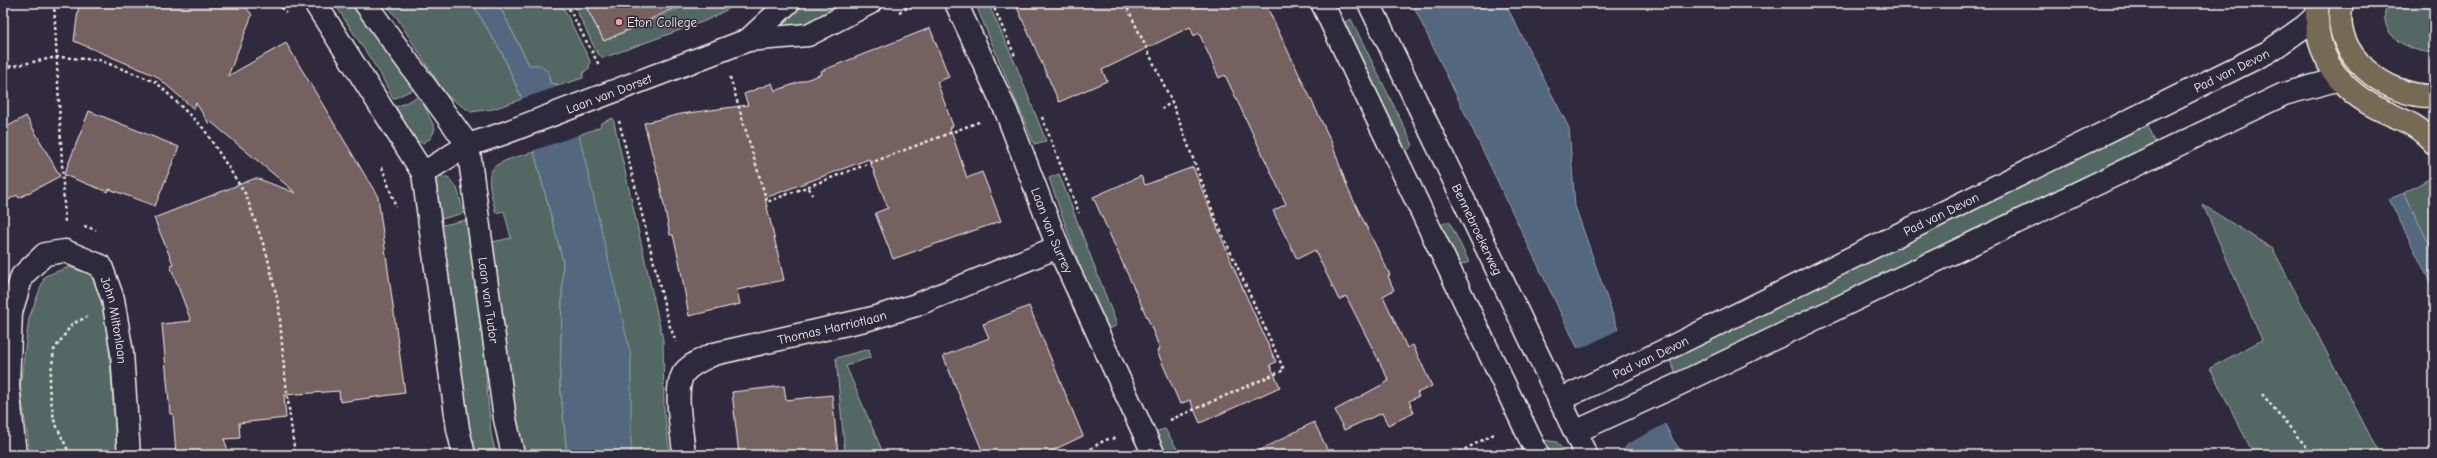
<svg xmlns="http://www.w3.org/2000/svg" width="2437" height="458" viewBox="0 0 2437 458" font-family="'Comic Neue',sans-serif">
  <rect width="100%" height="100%" fill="#2f2a3d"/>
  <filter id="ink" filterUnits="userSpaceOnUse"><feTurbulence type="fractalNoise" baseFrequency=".025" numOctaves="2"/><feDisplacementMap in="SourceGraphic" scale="8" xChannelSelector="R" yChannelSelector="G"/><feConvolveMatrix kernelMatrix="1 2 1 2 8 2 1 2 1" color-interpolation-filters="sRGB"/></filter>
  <g filter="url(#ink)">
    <g fill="#526864" stroke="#a3aca6">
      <polygon points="334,3 359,3 416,88 393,99 381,75"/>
      <polygon points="385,3 472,3 502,53 522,99 493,109 471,112 446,95 397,18"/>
      <polygon points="498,3 561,3 590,61 589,68 583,73 583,78 561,85 550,83 548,72 529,65"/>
      <polygon points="573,3 584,3 604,41 691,3 740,3 705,21 603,58 597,53"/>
      <polygon points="802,3 853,3 817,21 780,29 775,23"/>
      <polygon points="975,3 988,3 1016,65 1046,141 1034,144"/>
      <path d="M2387 3H2434V53C2406 51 2376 35 2387 3Z"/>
      <polygon points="1351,19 1413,145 1404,153 1341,24"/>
      <polygon points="420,96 435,129 431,138 423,143 413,140 396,107"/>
      <polygon points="613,118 663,340 664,409 670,455 631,455 579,135 600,127 601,123"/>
      <polygon points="2148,125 2157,145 1676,374 1668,356"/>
      <path d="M534 152 563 261 560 383 567 455H521C504 385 503 312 492 242L511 238 504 211 496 213C482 163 489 165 534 152Z"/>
      <polygon points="1059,174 1117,325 1106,331 1080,267 1049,178"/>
      <polygon points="2434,176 2434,254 2404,193"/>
      <polygon points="441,177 448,177 457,188 464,213 438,220 433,181"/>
      <polygon points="2203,205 2273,249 2380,455 2254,455 2210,368 2262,340"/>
      <polygon points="466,220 477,272 491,433 496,455 471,455 454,309 439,226"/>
      <polygon points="1449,221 1469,262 1459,266 1439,226"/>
      <polygon points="69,267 89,274 102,293 108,334 117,455 30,455 20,387 29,318 45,276"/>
      <polygon points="869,349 871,357 846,366 884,455 845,455 836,358"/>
      <polygon points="1165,429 1181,455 1167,455 1155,432"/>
      <polygon points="1543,440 1557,442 1566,455 1550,455"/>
    </g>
    <g fill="#53687e" stroke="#939fa8">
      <polygon points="472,3 498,3 529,65 540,65 548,72 550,83 561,85 579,135 631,356 631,455 567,455 560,383 563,261 534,152 533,124 502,53"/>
      <polygon points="1412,3 1505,3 1569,128 1575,206 1618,330 1673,440 1684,455 1629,455"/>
      <polygon points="2404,193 2434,254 2434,290 2389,199"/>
    </g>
    <g fill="#2f2a3d">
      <polygon points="563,85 581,134 532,151 531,125 521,99"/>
      <polygon points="1620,329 1667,423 1627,444 1624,449 1575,348 1582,348"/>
    </g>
    <g fill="#756261" stroke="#f4f1e8">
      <polygon points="79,3 243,3 252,15 228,76 286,43 378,197 405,393 340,402 339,391 284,395 286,418 239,423 240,438 224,439 230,455 176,455 173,414 170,414 162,324 191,321 170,265 173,264 154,218 256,178 296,193 210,121 209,124 196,103 194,109 156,76 74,41"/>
      <polygon points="584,3 685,3 604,41"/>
      <polygon points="1015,3 1265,3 1331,141 1348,189 1390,275 1388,276 1394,290 1383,296 1407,348 1413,345 1432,386 1417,393 1419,396 1409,401 1414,413 1388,425 1382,413 1344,430 1335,410 1389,381 1346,296 1339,300 1315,250 1297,259 1273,211 1286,204 1225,75 1219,78 1199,33 1194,36 1190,27 1102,70 1107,81 1059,102"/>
      <polygon points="930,28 949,77 937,82 953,126 950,128 967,178 982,172 1001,221 893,259 875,213 888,208 869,159 765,198 784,280 737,290 740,304 689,316 679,260 673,235 670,235 659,180 644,123 681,114 748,105 744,94 772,83 775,91 822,74 821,71"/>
      <polygon points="89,111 179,147 155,206 109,189 108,192 64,175"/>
      <polygon points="26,116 60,176 19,198 17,195 3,203 3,129"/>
      <polygon points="1193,167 1235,271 1276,362 1270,365 1280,387 1200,423 1190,400 1180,404 1157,351 1160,349 1150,324 1093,197 1141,176 1145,185"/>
      <polygon points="1029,306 1083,436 1043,455 984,455 943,356 989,338 983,324"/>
      <polygon points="784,386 786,400 832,395 838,453 739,455 732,392"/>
      <polygon points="1314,422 1330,455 1251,455"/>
    </g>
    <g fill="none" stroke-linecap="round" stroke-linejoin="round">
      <defs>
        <g id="minor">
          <polyline points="315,3 423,173 458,429 464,455"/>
          <path id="s1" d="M365 3 468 145 505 419 513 455"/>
          <path id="s2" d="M956 3 1006 111 1058 247 1154 455"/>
          <polyline points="1322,3 1538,455"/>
          <path id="s3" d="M1369 3 1586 455"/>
          <polyline points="748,40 788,3"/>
          <path id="s4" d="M423 173 468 145 502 134 748 40 808 35 870 3"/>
          <path id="s5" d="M1559 400 1659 353 2268 52 2305 26 2316 16"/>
          <polyline points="1575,432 1675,386 2284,94 2340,79"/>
          <path id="s6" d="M15 455 8 385 11 312 22 276 45 254 65 251 101 266 113 299 122 353 129 455"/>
          <path id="s7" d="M684 455C683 435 673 392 683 374 690 364 704 359 714 354L869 319 916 305 1058 247"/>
        </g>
        <g id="major">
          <path d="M2318 3C2312 49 2334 85 2375 107 2400 120 2414 121 2434 143"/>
          <path d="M2342 3C2329 54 2387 98 2434 96"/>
        </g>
      </defs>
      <use href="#minor" stroke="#f4f1e8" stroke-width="25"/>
      <use href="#major" stroke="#f4f1e8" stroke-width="25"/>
      <g stroke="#f4f1e8" stroke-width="2.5" stroke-dasharray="3 3" stroke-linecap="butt">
        <polyline points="54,3 65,223"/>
        <polyline points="277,3 286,13"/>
        <polyline points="566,3 599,65"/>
        <polyline points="992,3 1015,56"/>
        <polyline points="1125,3 1172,102 1162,109"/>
        <polyline points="899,12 918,3"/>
        <polyline points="3,68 57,57 99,60 156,82 204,129 246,195 267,255 279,307 284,369 295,455"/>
        <polyline points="730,77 767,202 979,122"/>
        <polyline points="1042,117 1079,213"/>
        <polyline points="619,121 669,324 676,342"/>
        <polyline points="382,167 396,207"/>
        <polyline points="809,188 812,195"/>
        <polyline points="84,226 96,230"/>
        <polyline points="2262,394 2313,455"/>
        <polyline points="1170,420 1284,370 1216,220 1172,102"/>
        <polyline points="70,455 54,420 49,387 54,350 72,324 87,317"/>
        <polyline points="1080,455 1105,440 1115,438"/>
        <polyline points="1454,455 1496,433"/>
      </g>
      <use href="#minor" stroke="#2f2a3d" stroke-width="22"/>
      <use href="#major" stroke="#766a54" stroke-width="22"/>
    </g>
  </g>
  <circle fill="#ff9aa2" stroke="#2f2a3d" stroke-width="1.5" cx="619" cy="22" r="4"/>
  <g text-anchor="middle" stroke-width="3" stroke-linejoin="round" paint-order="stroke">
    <g font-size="13" fill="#f4f1e8" stroke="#2f2a3d" text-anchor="start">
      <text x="627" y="27">Eton College</text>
    </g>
    <g font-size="13" fill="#f4f1e8" stroke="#2f2a3d">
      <text dy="5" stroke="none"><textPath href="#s5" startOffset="749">Pad van Devon</textPath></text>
      <text dy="5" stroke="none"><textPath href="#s4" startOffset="203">Laan van Dorset</textPath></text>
      <text dy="5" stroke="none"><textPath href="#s5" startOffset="425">Pad van Devon</textPath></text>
      <text dy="5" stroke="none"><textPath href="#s3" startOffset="251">Bennebroekerweg</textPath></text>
      <text dy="5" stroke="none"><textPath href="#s2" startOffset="247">Laan van Surrey</textPath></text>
      <text dy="5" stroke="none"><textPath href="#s1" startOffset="332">Laan van Tudor</textPath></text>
      <text dy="5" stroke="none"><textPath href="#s6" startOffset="328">John Miltonlaan</textPath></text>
      <text dy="5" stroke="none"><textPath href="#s7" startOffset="240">Thomas Harriotlaan</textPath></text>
      <text dy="5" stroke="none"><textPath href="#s5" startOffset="101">Pad van Devon</textPath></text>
    </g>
  </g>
  <rect width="2437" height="458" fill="none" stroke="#2f2a3d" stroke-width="16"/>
  <rect x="8" y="8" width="2421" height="442" fill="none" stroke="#f4f1e8" stroke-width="1.5" filter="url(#ink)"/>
</svg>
